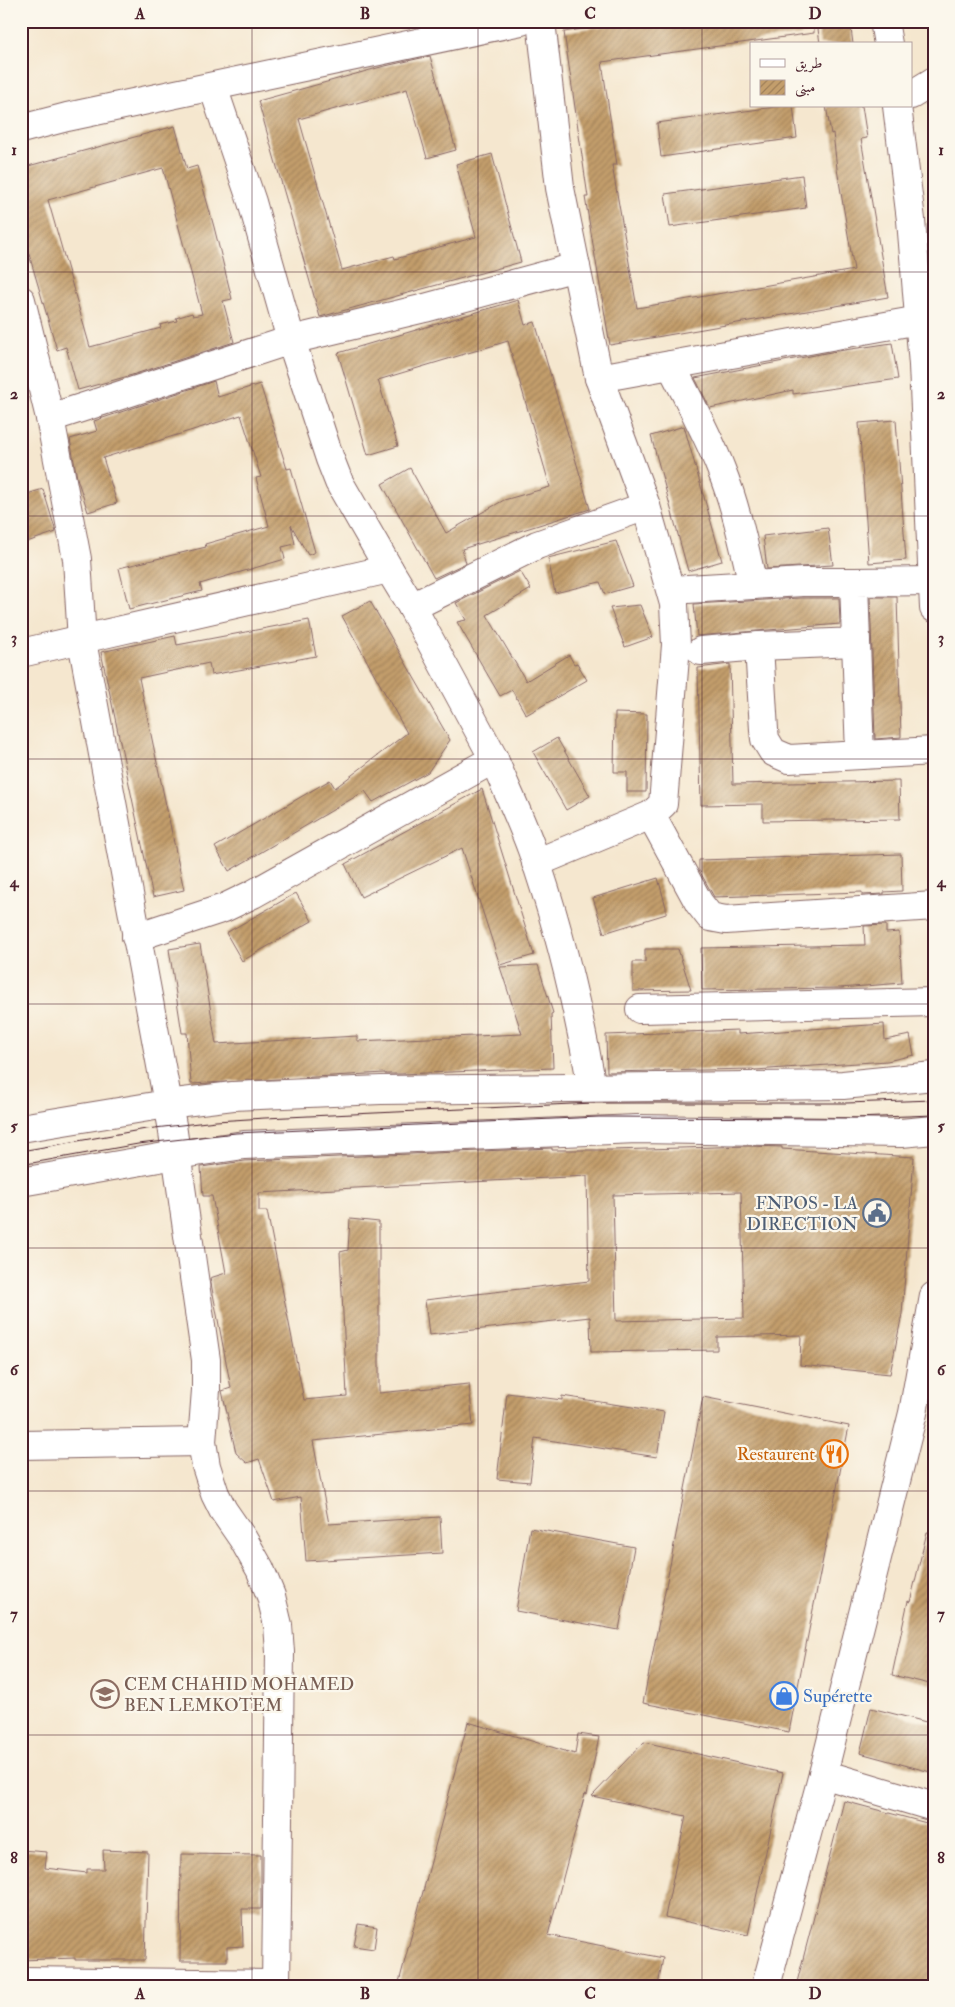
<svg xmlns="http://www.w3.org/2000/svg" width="955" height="2007" viewBox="0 0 955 2007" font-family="'IM FELL Double Pica',Amiri,serif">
  <defs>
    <pattern id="building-hatch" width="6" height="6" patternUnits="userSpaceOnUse" patternTransform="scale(1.25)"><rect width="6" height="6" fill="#c39e6c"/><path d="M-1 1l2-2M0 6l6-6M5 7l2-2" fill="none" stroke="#a08059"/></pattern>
  </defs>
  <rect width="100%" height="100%" fill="#fbf7ec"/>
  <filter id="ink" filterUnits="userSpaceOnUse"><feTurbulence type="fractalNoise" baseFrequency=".02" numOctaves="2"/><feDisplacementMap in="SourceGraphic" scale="10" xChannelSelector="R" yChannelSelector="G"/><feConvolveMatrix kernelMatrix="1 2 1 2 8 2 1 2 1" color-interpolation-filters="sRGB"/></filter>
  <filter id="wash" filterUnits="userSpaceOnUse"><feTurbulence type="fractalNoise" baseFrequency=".0096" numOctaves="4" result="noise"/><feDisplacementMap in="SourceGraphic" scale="20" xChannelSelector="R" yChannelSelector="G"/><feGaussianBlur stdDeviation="1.12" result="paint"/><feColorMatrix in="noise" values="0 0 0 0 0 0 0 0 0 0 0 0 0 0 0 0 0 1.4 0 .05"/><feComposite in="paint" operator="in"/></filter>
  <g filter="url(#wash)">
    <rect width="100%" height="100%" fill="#f5e7cf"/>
    <g id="blocks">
      <g fill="url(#building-hatch)" fill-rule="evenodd">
        <polygon points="636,21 814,21 814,33 602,62 617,165 612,165 637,308 854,270 837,169 833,133 831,134 826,106 862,106 867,138 861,139 888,297 610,345 585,197 588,197 564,32"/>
        <polygon points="817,21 850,21 853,44 820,44"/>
        <polygon points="430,56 456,150 427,158 407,89 299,119 342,270 394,256 395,259 476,237 456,164 492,154 521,262 320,317 258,101 381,67"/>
        <polygon points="782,106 793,106 797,138 661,157 657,123"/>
        <path d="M175 126 187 169 197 166 214 227 232 299 223 301 234 342 132 375 78 390 66 347 57 350 21 227V214L27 212 21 191V168ZM163 168 202 314 193 316 192 313 176 318 177 321 160 325 161 328 90 347 48 200Z"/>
        <polygon points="802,175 806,208 670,227 665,194"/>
        <polygon points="518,300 525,325 535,322 590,509 462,549 466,563 434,578 382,484 410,468 446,533 504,500 550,487 508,341 378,380 398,446 368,455 338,353"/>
        <polygon points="892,343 898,379 793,394 793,390 710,408 695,378 831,352"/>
        <polygon points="214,381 218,397 260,384 287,469 291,468 315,552 308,555 291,525 295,544 282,547 285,559 200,584 202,591 129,609 119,568 206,547 205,544 269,526 256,478 261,477 241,415 103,458 117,503 88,512 77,478 70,439 97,431 94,421"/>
        <polygon points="896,420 906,560 869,563 859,423"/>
        <polygon points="684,426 722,561 688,571 651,436"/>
        <polygon points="43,489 56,532 21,544 21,496"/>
        <polygon points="828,528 833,565 767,569 763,536"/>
        <polygon points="616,541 633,586 605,594 600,582 555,593 548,558"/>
        <polygon points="520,571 531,589 487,615 526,681 569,655 574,664 577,663 587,680 526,715 512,690 500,696 457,622 466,620 456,603"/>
        <polygon points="870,597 897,597 901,737 875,739"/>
        <polygon points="800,598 839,598 840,624 697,636 694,604"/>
        <polygon points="370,601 450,740 428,772 373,802 365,791 229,871 215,847 330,780 335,788 407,733 342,616"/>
        <polygon points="640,605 653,637 625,647 610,608"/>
        <polygon points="309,620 316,656 211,675 209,663 139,678 184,890 153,897 101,652 175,636 177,645"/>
        <polygon points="730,664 733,784 899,781 900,819 763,821 763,804 701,805 698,668"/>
        <polygon points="615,713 647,714 646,792 627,792 627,772 614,772"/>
        <polygon points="557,738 590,796 566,810 533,752"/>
        <polygon points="482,789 534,955 500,965 462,848 361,897 345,864"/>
        <polygon points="901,854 902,891 884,892 884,894 862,895 862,892 714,897 699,870 699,860"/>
        <polygon points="658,878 666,907 666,914 604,933 593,898"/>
        <polygon points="296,893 312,921 242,961 226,933"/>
        <polygon points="886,925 886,933 899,932 902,983 840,988 702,990 701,948 865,945 864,926"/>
        <polygon points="200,944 216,1044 357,1036 357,1041 522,1034 500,967 538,965 553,1013 551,1014 553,1068 401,1074 385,1074 385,1073 191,1084 187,1033 182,1033 169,949"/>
        <polygon points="645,949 678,949 691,990 633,991 633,962 645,962"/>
        <polygon points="884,1024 885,1040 910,1035 914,1055 887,1061 755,1070 752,1069 607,1072 606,1035 738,1030 738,1034"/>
        <path d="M749 1146 782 1147V1149L914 1157 902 1314 890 1374 800 1365 801 1335 717 1337V1350L591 1352 590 1317 429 1335 425 1300 589 1281 587 1176 259 1193V1211H267L304 1400 347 1396 340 1252 348 1250 350 1219 379 1222V1393L469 1384 473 1425 313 1441 329 1524 440 1517 442 1553 306 1561 301 1497 274 1502 259 1459 247 1463 236 1453 222 1391 231 1388 210 1278 226 1273 212 1196H203L201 1167 245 1161 552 1148V1150H612ZM741 1192 744 1318 616 1321 613 1195Z"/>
        <polygon points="507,1393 562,1400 562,1396 664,1412 657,1457 535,1438 530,1482 497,1479"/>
        <polygon points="703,1397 849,1426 789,1732 643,1703"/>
        <polygon points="530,1528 634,1547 619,1630 516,1611"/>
        <polygon points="927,1532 934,1533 934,1685 892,1675 908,1601 910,1602"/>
        <polygon points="871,1708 934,1724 934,1773 860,1753"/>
        <polygon points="468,1722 575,1754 578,1734 599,1737 587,1795 585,1794 548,1935 663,1958 658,1986 398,1986"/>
        <polygon points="644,1742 783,1773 748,1935 665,1917 686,1816 592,1796"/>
        <polygon points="844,1801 934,1825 934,1986 796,1986"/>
        <polygon points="21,1850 47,1852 45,1868 87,1873 87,1869 104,1869 103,1850 148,1852 145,1960 75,1960 75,1958 21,1960"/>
        <polygon points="181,1854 261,1855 261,1909 242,1909 243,1946 227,1947 227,1961 180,1961"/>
        <polygon points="358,1924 377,1927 374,1949 354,1946"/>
      </g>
    </g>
  </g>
  <g filter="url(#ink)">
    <use href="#blocks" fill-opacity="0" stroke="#866564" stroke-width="1"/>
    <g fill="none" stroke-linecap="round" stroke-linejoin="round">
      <defs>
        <g id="minor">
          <polyline points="911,95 934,81"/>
          <polyline points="21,129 67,117 521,21"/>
          <polyline points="21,300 50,418"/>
          <path d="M671 365C688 399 707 433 721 469 736 506 744 546 753 585"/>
          <polyline points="599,378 919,320"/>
          <polyline points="671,590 803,582 854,582"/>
          <polyline points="412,607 537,545 646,506"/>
          <polyline points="856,642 860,755"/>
          <polyline points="759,646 764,730 765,739 773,752 789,759 934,751"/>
          <polyline points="701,651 759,646 856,642 854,582 933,581"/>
          <polyline points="21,653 389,569 339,482 330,459 291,340 252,202 213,87"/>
          <path d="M494 759C506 789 521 819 532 850 559 927 578 1007 592 1087"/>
          <polyline points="651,815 699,903 710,917 726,920 934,906"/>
          <polyline points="536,863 651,815 663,804 676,645 674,604 646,506 599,378 576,267"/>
          <polyline points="136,937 224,908 253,894 494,759 412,607 389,569"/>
          <polyline points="640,1009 934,1002"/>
          <polyline points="202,1442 206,1466 215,1494 223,1510 243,1539 260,1569 271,1596 278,1625 280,1652 276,1986"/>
          <polyline points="21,1445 202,1442 206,1390 206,1360 172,1125 82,641 77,559 50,418 291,340 425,308 576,267 560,188 541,21"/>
          <polyline points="823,1774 934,1807"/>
          <polyline points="21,1981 276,1984"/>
        </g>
        <g id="tertiary">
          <polyline points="884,21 888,44"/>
          <polyline points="897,106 911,220 923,365 934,608"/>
          <polyline points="21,1128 167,1104 233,1096 381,1090 843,1085 934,1076"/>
          <polyline points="21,1182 176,1155 244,1145 637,1129 901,1133 934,1130"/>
          <polyline points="766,1986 823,1774 913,1413 934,1296"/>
        </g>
      </defs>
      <use href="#minor" stroke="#866564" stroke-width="30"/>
      <use href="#tertiary" stroke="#866564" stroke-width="30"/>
      <use href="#minor" stroke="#fff" stroke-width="28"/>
      <use href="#tertiary" stroke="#fff" stroke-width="28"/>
      <g stroke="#4a1f2b" stroke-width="1">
        <polyline points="21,1151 146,1129 216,1121 265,1118 594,1103 846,1103 934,1100"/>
        <polyline points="21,1165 138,1144 236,1133 599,1117 855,1118 934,1115"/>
      </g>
    </g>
  </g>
  <path fill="none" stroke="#4a1f2b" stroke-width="1" stroke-opacity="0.55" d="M252 21V1986M478 21V1986M702 21V1986M21 272H934M21 516H934M21 759H934M21 1004H934M21 1248H934M21 1491H934M21 1735H934"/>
  <defs>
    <symbol id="civic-ring" viewBox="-11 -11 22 22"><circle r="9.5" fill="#fbf7ec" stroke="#5c6f8a" stroke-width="1.5"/><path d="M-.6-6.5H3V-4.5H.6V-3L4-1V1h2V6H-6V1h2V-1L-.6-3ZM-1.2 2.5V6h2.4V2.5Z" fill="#5c6f8a"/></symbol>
    <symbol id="restaurant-ring" viewBox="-11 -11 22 22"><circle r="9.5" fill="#fbf7ec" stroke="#e8710a" stroke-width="1.5"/><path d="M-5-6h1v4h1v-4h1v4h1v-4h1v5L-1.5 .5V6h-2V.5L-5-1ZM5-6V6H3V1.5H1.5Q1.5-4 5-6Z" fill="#e8710a"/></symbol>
    <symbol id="school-ring" viewBox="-11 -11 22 22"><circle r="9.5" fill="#fbf7ec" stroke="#8d6e63" stroke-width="1.5"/><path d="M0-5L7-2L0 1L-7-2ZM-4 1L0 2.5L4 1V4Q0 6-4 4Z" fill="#8d6e63"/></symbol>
    <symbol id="shop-ring" viewBox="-11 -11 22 22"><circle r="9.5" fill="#fbf7ec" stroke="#3f7fe0" stroke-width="1.5"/><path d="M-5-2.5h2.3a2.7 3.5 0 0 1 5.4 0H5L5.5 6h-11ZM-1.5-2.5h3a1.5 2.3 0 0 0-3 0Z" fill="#3f7fe0"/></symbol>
  </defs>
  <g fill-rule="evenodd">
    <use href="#civic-ring" x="861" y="1197" width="32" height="32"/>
    <use href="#restaurant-ring" x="818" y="1438" width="32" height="32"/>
    <use href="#school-ring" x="89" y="1678" width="32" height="32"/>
    <use href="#shop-ring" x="768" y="1680" width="32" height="32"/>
  </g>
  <g text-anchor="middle" stroke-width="4.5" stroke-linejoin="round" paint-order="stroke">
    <g font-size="18" fill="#4e5e75" stroke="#fbf7ec" text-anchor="end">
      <text x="858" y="1209">FNPOS - LA<tspan x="858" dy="21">DIRECTION</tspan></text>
    </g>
    <g font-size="18" fill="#c56008" stroke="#fbf7ec" text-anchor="end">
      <text x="815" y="1460">Restaurent</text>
    </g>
    <g font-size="18" fill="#785e54" stroke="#fbf7ec" text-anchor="start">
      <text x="124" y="1690">CEM CHAHID MOHAMED<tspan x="124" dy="21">BEN LEMKOTEM</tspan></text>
    </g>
    <g font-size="18" fill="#366cbe" stroke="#fbf7ec" text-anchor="start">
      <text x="803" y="1702">Supérette</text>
    </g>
  </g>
  <rect width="955" height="2007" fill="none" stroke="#fbf7ec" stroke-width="55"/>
  <rect x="750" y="42" width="162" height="65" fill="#fbf7ec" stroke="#b4a19f"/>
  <rect x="760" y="59" width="25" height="8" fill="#ffffff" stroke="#b4a19f"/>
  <text x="795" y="68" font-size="15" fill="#4a1f2b">طريق</text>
  <rect x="760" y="80" width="25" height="15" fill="url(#building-hatch)" stroke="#b4a19f"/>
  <text x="795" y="92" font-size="15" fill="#4a1f2b">مبنى</text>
  <rect x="28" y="28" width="900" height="1952" fill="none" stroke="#4a1f2b" stroke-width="2"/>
  <g font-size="16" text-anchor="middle" font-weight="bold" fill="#4a1f2b">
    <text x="140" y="19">A</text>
    <text x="365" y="19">B</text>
    <text x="590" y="19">C</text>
    <text x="815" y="19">D</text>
    <text x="14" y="155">1</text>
    <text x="941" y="155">1</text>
    <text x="14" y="399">2</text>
    <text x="941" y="399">2</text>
    <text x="14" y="643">3</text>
    <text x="941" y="643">3</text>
    <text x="14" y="887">4</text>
    <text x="941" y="887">4</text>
    <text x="14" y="1131">5</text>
    <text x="941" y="1131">5</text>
    <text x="14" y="1375">6</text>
    <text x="941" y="1375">6</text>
    <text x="14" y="1619">7</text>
    <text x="941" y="1619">7</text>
    <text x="14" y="1863">8</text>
    <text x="941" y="1863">8</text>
    <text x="140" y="1999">A</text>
    <text x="365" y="1999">B</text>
    <text x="590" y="1999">C</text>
    <text x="815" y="1999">D</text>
  </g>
</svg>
